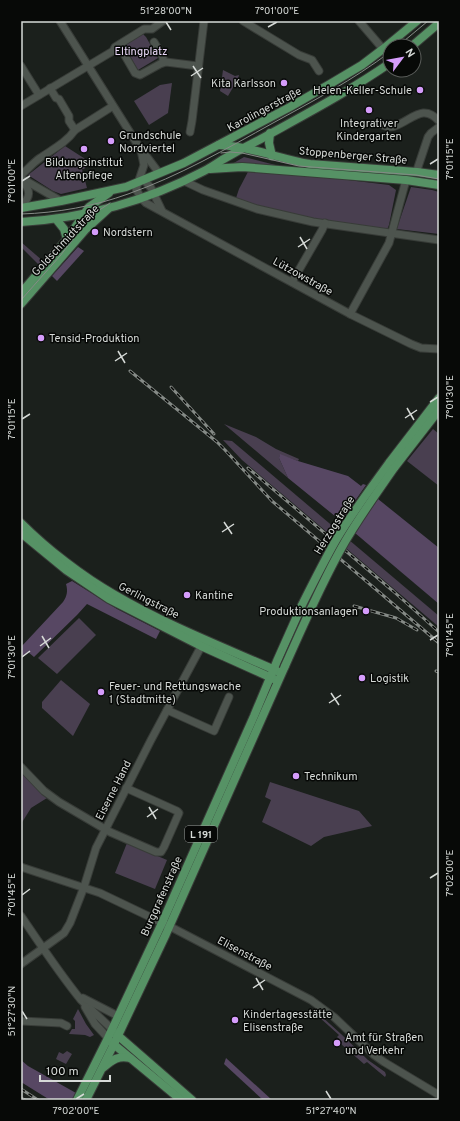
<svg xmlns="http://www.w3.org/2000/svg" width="460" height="1121" viewBox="0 0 460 1121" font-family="Overpass,sans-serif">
  <rect width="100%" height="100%" fill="#1b201c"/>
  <g fill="#493f50">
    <polygon points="143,34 146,37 158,58 138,70 123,44 135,37 138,37"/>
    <polygon points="223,70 235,76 239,75 238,79 228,96 220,91"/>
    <polygon points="172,83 168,113 149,125 134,101 160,85"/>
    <polygon points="65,146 90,162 84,169 82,169 87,188 61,194 53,191 28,175"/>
    <polygon points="244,157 287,168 232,164"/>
    <polygon points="250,168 389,185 396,190 389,225 386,232 331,224 235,201 239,189"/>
    <polygon points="411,187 432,190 439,192 439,234 397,229 397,228"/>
    <polygon points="21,242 43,261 39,265 21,247"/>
    <polygon points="224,424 256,437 276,449 299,459 298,461 280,455 279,458 288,478"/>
    <polygon points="433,429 439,434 439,486 407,461"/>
    <polygon points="223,440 232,441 439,616 439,627 242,460"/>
    <polygon points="79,618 96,635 57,674 38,658"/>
    <polygon points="61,680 90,704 73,736 42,708 42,702"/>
    <polygon points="24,772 47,798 31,808 21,824 21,775"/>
    <polygon points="270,782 359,811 372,826 324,837 311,846 262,822 271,800 265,797"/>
    <polygon points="127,843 167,860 155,889 115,873"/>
    <polygon points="78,1009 86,1024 94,1035 90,1037 85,1035 69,1034 72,1029 75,1029 75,1021 73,1019"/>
    <polygon points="320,1015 341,1034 368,1060 385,1072 386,1075 385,1077 367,1062 364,1064 341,1044 342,1042 337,1037 339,1035 319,1017"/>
    <polygon points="67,1051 72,1054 66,1064 56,1059 59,1052 63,1054"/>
  </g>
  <g fill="#574763">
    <polygon points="78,247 84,251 57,281 52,276"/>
    <polygon points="280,454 298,461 348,476 361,486 363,484 366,485 341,521 288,478 279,458"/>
    <polygon points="378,499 439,548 439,604 355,533"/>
    <path d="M72 581 117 609 160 631 156 639 87 604 77 615 34 657 28 652 21 659V647L63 602C67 596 68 591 66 584Z"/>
    <polygon points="226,1058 272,1100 263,1100 224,1064"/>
    <polygon points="21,1060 28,1066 76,1093 72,1100 50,1100 21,1082"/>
  </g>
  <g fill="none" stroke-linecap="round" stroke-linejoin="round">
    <defs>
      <g id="minor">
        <polyline points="60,21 141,150 144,153 159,173"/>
        <polyline points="243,21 299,55 312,60 319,71"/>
        <polyline points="359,21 383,49"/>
        <polyline points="154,42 163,57 163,62"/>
        <polyline points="124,54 135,73 140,75 160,64 166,62 198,66"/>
        <polyline points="21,66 39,95"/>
        <polyline points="50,88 56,98 59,99 69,116 69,121 75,130"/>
        <polyline points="21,106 113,51 115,47 144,29 152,29 163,21"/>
        <path d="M380 124C384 126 391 128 395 126 412 120 423 103 439 121"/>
        <polyline points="190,132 192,121 204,21"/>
        <polyline points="141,150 144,165 136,189 141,198 146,203 350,314 411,344 421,348 439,349"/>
        <polyline points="417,172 418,167 428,137 431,133 439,127"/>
        <path d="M21 175C27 170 33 163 40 158 53 149 66 143 75 130L113 106"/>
        <polyline points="21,178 61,201"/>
        <polyline points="144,180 151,188 162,211"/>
        <polyline points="184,181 203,190 257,209 313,222 439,240"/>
        <path d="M21 206C31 197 31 190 22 181"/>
        <polyline points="292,282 322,230 325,223"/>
        <polyline points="350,314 389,243 406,180"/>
        <polyline points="167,710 214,731 229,697"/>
        <polyline points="21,767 44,791 59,802 110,832 156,852 161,852 164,847 179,813 177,811 126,788"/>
        <polyline points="21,867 100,893 169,926 311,1000 334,1017 374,1055 384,1062 439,1095"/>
        <path d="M21 916C40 944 59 973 81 1000L112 1029"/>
        <polyline points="21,964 64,933 70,923 84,887 96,848 151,740 203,643"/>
        <polyline points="83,998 118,1016"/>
        <polyline points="85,1007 95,1024 108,1038"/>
        <polyline points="21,1021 61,1023 67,1026"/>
      </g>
      <g id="major">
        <polyline points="412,46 439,23"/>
        <polyline points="270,133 269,143 272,156"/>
        <path d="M219 145C249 146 280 159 310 164L417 172 439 175"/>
        <polyline points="210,169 242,167 406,180 439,185"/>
        <polyline points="21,208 61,201 126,187 184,163 290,107 330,84 362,65 383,49 417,21"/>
        <polyline points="56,219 64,229 67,239"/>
        <path d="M21 222C85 218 147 201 204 171 210 168 216 164 222 160 234 153 247 146 259 140 304 115 348 92 390 63"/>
        <polyline points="21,293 67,239 89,207 109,193"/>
        <polyline points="21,304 86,229 108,209"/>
        <polyline points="389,463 439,398"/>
        <polyline points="394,468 439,410"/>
        <path d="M21 523C47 549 83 577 115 595 166 625 223 647 277 671"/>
        <polyline points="21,533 66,570 109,599 201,646 274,679"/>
        <polyline points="115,1033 192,1100"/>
        <polyline points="111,1042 181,1100"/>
        <path d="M104 1067C112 1060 119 1055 130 1058"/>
        <polyline points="77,1100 108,1038 162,923 254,716 277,661 302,605"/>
        <polyline points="86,1100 114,1044 166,934 285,666"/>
      </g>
    </defs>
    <use href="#minor" stroke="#383c38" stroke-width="9"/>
    <use href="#major" stroke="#383c38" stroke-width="10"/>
    <use href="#minor" stroke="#4d544e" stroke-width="7"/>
    <use href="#major" stroke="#569265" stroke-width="8"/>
    <g stroke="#858a86" stroke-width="1">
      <polyline points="398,46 428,21"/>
      <polyline points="221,153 230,152 242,153 299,166 416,175 439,179"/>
      <path d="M21 214C57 213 95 206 128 194 179 176 226 149 273 123 313 101 353 80 390 52"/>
      <polyline points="21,300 60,256 92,215 110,203"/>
    </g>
    <defs>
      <g id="rail">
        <polyline points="130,371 217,442 225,450 272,501 439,643"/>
        <polyline points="171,387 214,434"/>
        <polyline points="248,468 393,591 439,632"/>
        <polyline points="354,606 396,618 417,630"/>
        <polyline points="436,671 439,672"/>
        <polyline points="21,1089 38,1100"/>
        <polyline points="21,1098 25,1100"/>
      </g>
    </defs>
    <use href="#rail" stroke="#858a86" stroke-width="3"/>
    <use href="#rail" stroke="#070907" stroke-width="1.5" stroke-dasharray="4.5" stroke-linecap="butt"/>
    <defs>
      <g id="major-bridge">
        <path d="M302 605C313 583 324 561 336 540 352 513 371 488 389 463"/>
        <path d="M285 666C303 626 320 586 342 547 357 520 376 494 394 468"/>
      </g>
    </defs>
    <use href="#major-bridge" stroke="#383c38" stroke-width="10" stroke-linecap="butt"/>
    <use href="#major-bridge" stroke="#569265" stroke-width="8"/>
  </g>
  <path fill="none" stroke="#d6dad7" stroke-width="1.5" d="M166 22 171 30M268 27 277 22M193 66 201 78M191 76 203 68M430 164 438 159M22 181 30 176M300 237 307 249M298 247 310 239M118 351 125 363M115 361 127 353M430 402 438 397M407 408 414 420M405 418 417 410M22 419 30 414M224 522 232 534M222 532 234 524M42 636 49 648M430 640 438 635M40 646 51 638M22 657 30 651M331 693 339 705M329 703 341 695M149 807 156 819M147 817 158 809M430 878 438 873M22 895 30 889M256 978 263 990M253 988 265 980M22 1011 27 1019M326 1091 331 1099M76 1099 84 1094"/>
  <g fill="#d59cfb" stroke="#070907" stroke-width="1.5">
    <circle cx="284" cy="83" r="4"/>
    <circle cx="420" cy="90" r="4"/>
    <circle cx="369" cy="110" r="4"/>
    <circle cx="111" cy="141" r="4"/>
    <circle cx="84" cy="149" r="4"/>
    <circle cx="95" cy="232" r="4"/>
    <circle cx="41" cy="338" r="4"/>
    <circle cx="187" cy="595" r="4"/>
    <circle cx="366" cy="611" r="4"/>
    <circle cx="362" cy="678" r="4"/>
    <circle cx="101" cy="692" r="4"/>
    <circle cx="296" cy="776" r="4"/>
    <circle cx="235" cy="1020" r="4"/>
    <circle cx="337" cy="1043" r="4"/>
  </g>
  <g text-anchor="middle" stroke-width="3" stroke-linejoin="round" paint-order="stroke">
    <rect fill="#070907" stroke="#989b99" stroke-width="1" x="185" y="826" width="32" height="16" rx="3"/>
    <g font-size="10" font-weight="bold" fill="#d6dad7">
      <text x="201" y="838">L 191</text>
    </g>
    <g font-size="11" fill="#eddbfb" stroke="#070907">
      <text x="141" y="55">Eltingplatz</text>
    </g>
    <g font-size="11" fill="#d6dad7" stroke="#070907" text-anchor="start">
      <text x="276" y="87" text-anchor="end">Kita Karlsson</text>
      <text x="412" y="94" text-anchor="end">Helen-Keller-Schule</text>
      <text x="369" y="127" text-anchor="middle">Integrativer<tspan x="369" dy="13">Kindergarten</tspan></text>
      <text x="119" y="139">Grundschule<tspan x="119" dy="13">Nordviertel</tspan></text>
      <text x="84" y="166" text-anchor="middle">Bildungsinstitut<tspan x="84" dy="13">Altenpflege</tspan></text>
      <text x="103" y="236">Nordstern</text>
      <text x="49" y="342">Tensid-Produktion</text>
      <text x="195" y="599">Kantine</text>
      <text x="358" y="615" text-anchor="end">Produktionsanlagen</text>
      <text x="370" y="682">Logistik</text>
      <text x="109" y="690">Feuer- und Rettungswache<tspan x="109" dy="13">1 (Stadtmitte)</tspan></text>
      <text x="304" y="780">Technikum</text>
      <text x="243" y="1018">Kindertagesstätte<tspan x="243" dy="13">Elisenstraße</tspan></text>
      <text x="345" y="1041">Amt für Straßen<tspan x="345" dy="13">und Verkehr</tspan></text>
    </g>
    <g font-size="11" fill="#d6dad7" stroke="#070907">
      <text transform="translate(264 109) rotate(-28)" y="4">Karolingerstraße</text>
      <text transform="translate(353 155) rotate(5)" y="4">Stoppenberger Straße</text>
      <text transform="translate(65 240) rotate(-47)" y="4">Goldschmidtstraße</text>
      <text transform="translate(303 276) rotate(29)" y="4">Lützowstraße</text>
      <text transform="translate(334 525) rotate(-58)" y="4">Herzogstraße</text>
      <text transform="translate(149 600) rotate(27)" y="4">Gerlingstraße</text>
      <text transform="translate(113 790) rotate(-63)" y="4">Eiserne Hand</text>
      <text transform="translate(161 896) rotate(-66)" y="4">Burggrafenstraße</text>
      <text transform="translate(245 953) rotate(28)" y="4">Elisenstraße</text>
    </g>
  </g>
  <rect width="460" height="1121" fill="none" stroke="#070907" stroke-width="44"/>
  <g transform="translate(402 58) rotate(58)"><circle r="19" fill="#070907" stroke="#5a5d5a"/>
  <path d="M0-3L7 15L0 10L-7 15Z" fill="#d59cfb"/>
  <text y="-6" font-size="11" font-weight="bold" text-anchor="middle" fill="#d6dad7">N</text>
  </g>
  <path d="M40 1075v6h70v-6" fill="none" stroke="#d6dad7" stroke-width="2"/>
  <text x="46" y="1075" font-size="12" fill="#d6dad7" stroke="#070907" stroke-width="3" paint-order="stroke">100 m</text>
  <rect x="22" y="22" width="416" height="1077" fill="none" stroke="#d6dad7" stroke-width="1.5"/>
  <g font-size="10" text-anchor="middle" fill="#d6dad7">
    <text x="166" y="14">51°28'00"N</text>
    <text x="277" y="14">7°01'00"E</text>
    <text transform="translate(449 159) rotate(-90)" y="4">7°01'15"E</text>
    <text transform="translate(11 181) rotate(-90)" y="4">7°01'00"E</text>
    <text transform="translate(449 397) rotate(-90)" y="4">7°01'30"E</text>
    <text transform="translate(11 419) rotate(-90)" y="4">7°01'15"E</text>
    <text transform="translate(449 635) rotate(-90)" y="4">7°01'45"E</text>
    <text transform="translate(11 657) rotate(-90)" y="4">7°01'30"E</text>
    <text transform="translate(449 873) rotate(-90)" y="4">7°02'00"E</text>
    <text transform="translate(11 895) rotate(-90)" y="4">7°01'45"E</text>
    <text transform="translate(11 1011) rotate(-90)" y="4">51°27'30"N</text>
    <text x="76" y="1114">7°02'00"E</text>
    <text x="331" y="1114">51°27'40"N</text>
  </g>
</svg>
